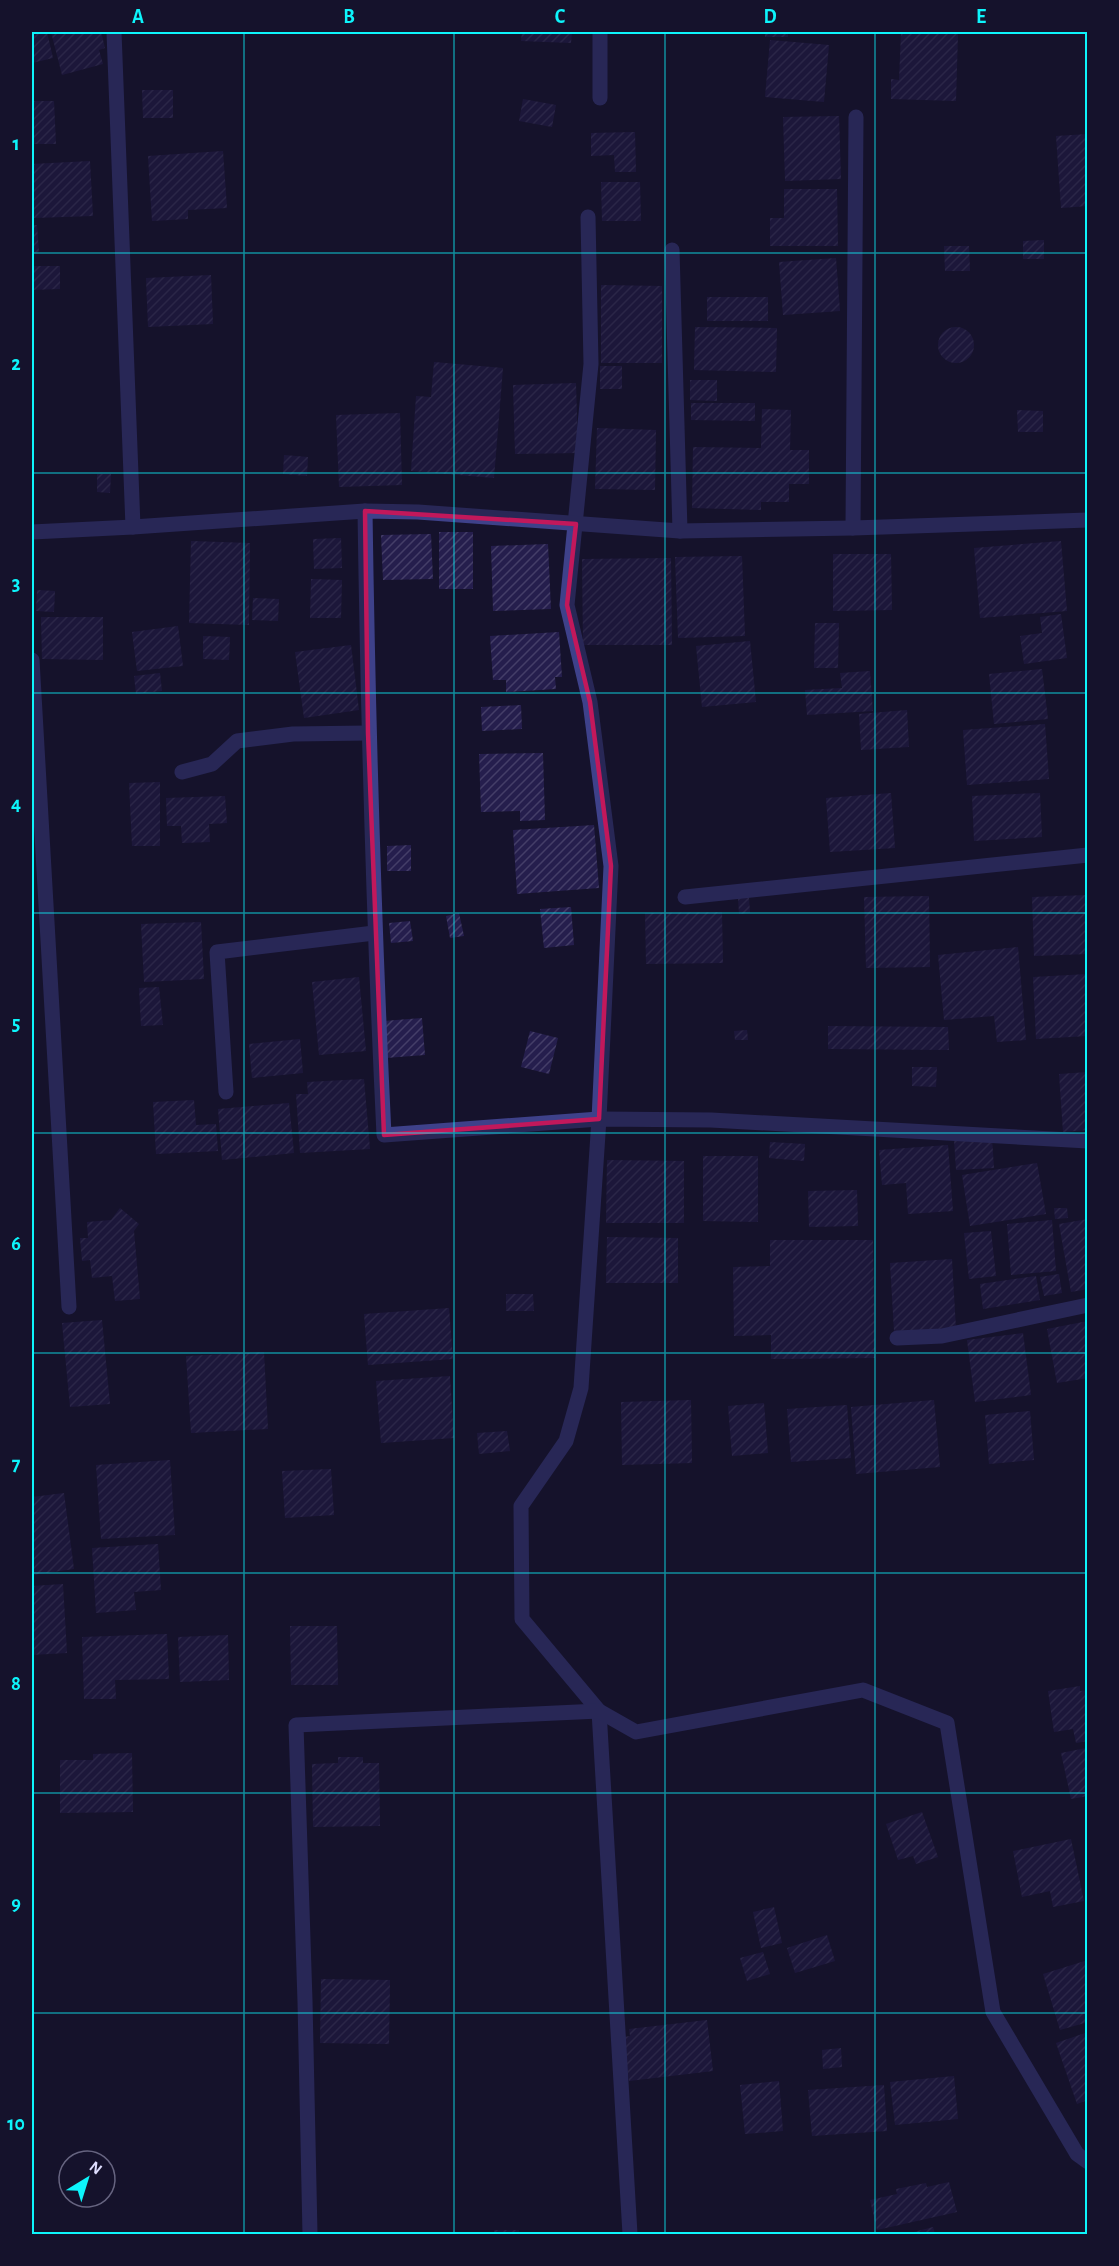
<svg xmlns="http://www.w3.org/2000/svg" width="1119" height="2266" viewBox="0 0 1119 2266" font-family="'Alegreya Sans',sans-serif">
  <defs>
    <pattern id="building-hatch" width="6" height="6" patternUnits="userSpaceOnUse" patternTransform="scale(1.5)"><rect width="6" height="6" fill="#251e4d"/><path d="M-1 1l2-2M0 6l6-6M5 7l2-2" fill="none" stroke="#443e68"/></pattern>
  </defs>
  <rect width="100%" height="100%" fill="#15122c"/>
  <g fill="url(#building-hatch)">
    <polygon points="32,32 47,32 53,58 32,63"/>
    <polygon points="51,32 101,32 105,48 99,50 103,64 62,75"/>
    <polygon points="522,32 572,32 571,43 521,41"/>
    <rect x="765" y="32" width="23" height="5"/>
    <polygon points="901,33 958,34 956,101 891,99 891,79 899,80"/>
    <polygon points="770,40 829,45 824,102 765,97"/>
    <polygon points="142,90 173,90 173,118 143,118"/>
    <polygon points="523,99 556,105 552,127 519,121"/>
    <polygon points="32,101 54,101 56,144 32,144"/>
    <polygon points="839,116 841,179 785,181 783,117"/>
    <polygon points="635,132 636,172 615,172 614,155 591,156 591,133"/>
    <polygon points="1088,134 1088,206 1061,208 1056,136"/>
    <polygon points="223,151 227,208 188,210 188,219 152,221 148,156"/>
    <polygon points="90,161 93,216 34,218 32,164"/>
    <polygon points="601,182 640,182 641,221 602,221"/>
    <polygon points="784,189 837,189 838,246 770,246 770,218 784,218"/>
    <polygon points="32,225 37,225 39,252 32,253"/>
    <polygon points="1044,240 1044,259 1023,259 1023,241"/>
    <polygon points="944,246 969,246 970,271 945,271"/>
    <polygon points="836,258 840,311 783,315 779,262"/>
    <polygon points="32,266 60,266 60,289 32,290"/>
    <polygon points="211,275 213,324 148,327 146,278"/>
    <polygon points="601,285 662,286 662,363 601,363"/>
    <rect x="707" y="297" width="61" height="24"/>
    <circle cx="956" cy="345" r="18"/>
    <polygon points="695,327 777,328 776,372 694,370"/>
    <polygon points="434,362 503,368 494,478 411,471 416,396 431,397"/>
    <rect x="600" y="366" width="22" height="23"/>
    <polygon points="690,380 717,380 717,401 690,400"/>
    <polygon points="576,383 578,453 515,454 513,385"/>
    <polygon points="691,403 755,403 755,421 691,420"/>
    <polygon points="762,409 791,410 790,450 809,450 809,484 789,484 789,502 761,502 761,510 692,508 693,447 761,448"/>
    <polygon points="1017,410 1043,411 1043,432 1018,432"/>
    <polygon points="400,413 402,485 339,487 336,415"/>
    <polygon points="597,428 656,430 655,490 595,489"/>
    <polygon points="284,455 308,457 307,476 283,474"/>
    <polygon points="97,474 111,474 110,493 97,492"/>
    <rect x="439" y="532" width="34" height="57"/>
    <polygon points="431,534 433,579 383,580 381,535"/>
    <polygon points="341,538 342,568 314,569 313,539"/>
    <polygon points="191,541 250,543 249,625 189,623"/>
    <polygon points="1061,541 1067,611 980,618 974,548"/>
    <polygon points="548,544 551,609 493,611 491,546"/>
    <polygon points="833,554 891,554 892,610 833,611"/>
    <polygon points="742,556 745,636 678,638 675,557"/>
    <polygon points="671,558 672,645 583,645 582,559"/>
    <polygon points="311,579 342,580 341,618 310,618"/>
    <polygon points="37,590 55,591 54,612 36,611"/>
    <polygon points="253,598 279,599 278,621 252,620"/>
    <polygon points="1061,614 1067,658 1024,664 1020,636 1042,633 1040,617"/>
    <polygon points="41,617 103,617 103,660 42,659"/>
    <polygon points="815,623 839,623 838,668 814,668"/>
    <polygon points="178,626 183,666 137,671 132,632"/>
    <polygon points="559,632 562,677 555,677 556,689 506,692 506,680 493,680 490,636"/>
    <polygon points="203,636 230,637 229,660 203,659"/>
    <polygon points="750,641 756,702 702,707 696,646"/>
    <polygon points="351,645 359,710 304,718 295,652"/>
    <polygon points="1042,669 1048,719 994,724 989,674"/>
    <polygon points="870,671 873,711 807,715 805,690 842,688 840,673"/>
    <polygon points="160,673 162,691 136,694 134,676"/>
    <polygon points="521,705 522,729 482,731 481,707"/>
    <polygon points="907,710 909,747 861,750 859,714"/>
    <polygon points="1045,724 1049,779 967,785 963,730"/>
    <polygon points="543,753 545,820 520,821 520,811 481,812 479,754"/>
    <polygon points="160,782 160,846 132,846 129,783"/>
    <polygon points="891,793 895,848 830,852 826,798"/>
    <polygon points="1040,793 1042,837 974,841 972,796"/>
    <polygon points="225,796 227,823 209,824 210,842 182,843 181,826 167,826 166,798"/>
    <polygon points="594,825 599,888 517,894 513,830"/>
    <polygon points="411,845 411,871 387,871 387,846"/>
    <polygon points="1088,895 1088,954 1034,956 1032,897"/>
    <polygon points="929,896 930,967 866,968 864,897"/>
    <polygon points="749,897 750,913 739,914 738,898"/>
    <polygon points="571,907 574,945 544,948 540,909"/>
    <polygon points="722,912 723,963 646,964 645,913"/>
    <polygon points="459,913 464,936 450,938 446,916"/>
    <polygon points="410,921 413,941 391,943 389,923"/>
    <polygon points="201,922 204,979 144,982 141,924"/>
    <polygon points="1018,947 1026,1040 997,1042 994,1016 944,1020 938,955"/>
    <polygon points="1088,974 1088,1036 1036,1039 1033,977"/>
    <polygon points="359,977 366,1051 319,1055 312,982"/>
    <polygon points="159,987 163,1025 141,1026 139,988"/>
    <polygon points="422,1018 425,1055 386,1058 383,1021"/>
    <polygon points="828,1026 948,1027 949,1050 828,1049"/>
    <polygon points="747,1030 748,1040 735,1040 734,1031"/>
    <polygon points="530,1031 558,1038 549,1074 521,1067"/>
    <polygon points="300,1039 303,1073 252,1078 249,1044"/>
    <polygon points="912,1067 937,1067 936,1087 912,1086"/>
    <polygon points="1088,1072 1088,1130 1063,1132 1059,1074"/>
    <polygon points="364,1079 370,1149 300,1153 296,1094 308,1094 307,1082"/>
    <polygon points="194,1100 196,1125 216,1124 218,1151 156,1154 153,1102"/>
    <polygon points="289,1103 294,1153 222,1160 218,1109"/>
    <polygon points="992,1138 994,1168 956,1170 954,1140"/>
    <polygon points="770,1142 805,1144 804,1161 769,1158"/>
    <polygon points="948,1145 953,1211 908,1214 906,1183 882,1185 879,1150"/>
    <polygon points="703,1156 758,1156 758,1222 703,1221"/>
    <polygon points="607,1160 684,1161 684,1223 606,1223"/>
    <polygon points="1037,1163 1046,1214 970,1226 962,1175"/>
    <polygon points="857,1190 858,1226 809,1227 808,1191"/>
    <polygon points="120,1208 139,1224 134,1231 140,1299 115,1301 112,1276 92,1278 90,1260 82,1261 80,1238 88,1238 87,1222 111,1220"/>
    <polygon points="1054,1208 1067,1208 1068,1218 1055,1219"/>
    <polygon points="1088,1219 1088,1289 1071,1292 1059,1224"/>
    <polygon points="1052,1220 1056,1271 1011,1275 1007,1224"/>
    <polygon points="991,1231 996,1276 969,1279 964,1233"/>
    <polygon points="607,1237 678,1238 678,1283 606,1283"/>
    <polygon points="770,1240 873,1240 875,1358 771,1359 771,1335 734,1336 733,1267 770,1266"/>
    <polygon points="952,1259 956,1329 894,1331 890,1263"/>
    <polygon points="1059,1274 1062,1293 1044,1296 1040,1277"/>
    <polygon points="1036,1276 1040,1300 983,1309 980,1284"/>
    <polygon points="506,1294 533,1294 534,1311 506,1311"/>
    <polygon points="449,1308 453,1359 368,1365 364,1314"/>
    <polygon points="102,1320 110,1404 70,1407 62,1323"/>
    <polygon points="1088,1321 1088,1378 1057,1383 1047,1329"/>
    <polygon points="1023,1333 1031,1395 975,1402 967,1340"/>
    <polygon points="264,1352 268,1429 191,1433 186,1356"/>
    <polygon points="450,1376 454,1438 381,1443 376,1381"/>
    <polygon points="691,1400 692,1463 622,1465 621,1402"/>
    <polygon points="934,1400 940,1467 856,1474 851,1407"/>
    <polygon points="764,1403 768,1453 732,1456 728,1406"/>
    <polygon points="847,1405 851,1458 791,1462 787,1409"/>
    <polygon points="1030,1411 1034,1460 989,1464 985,1415"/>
    <polygon points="507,1431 510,1451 479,1454 477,1433"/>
    <polygon points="170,1460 175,1535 101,1539 96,1465"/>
    <polygon points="331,1469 334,1515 285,1518 282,1471"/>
    <polygon points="64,1493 74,1569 32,1575 32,1497"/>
    <polygon points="158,1544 161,1590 134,1592 136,1610 96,1613 92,1548"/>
    <polygon points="63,1584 67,1653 32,1655 32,1586"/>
    <polygon points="290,1626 337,1626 338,1685 291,1685"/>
    <polygon points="167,1634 169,1679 115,1680 116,1699 84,1699 82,1637"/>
    <polygon points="228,1635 229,1680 180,1682 178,1637"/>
    <polygon points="1080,1686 1080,1691 1088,1690 1088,1741 1076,1743 1073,1729 1054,1732 1048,1691"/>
    <polygon points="1086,1748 1088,1796 1071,1799 1061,1753"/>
    <polygon points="132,1753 133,1812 60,1813 60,1760 93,1760 93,1754"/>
    <polygon points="338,1757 363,1757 363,1763 379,1763 380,1826 313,1827 312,1764 338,1763"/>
    <polygon points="922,1812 938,1857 916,1864 913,1856 898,1860 886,1824"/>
    <polygon points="1071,1839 1084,1901 1053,1907 1050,1891 1022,1897 1013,1851"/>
    <polygon points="774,1907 782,1943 761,1948 753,1912"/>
    <polygon points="827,1935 835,1961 795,1973 787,1948"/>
    <polygon points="763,1952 770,1974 747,1981 740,1958"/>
    <polygon points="1088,1960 1088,2022 1060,2030 1043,1974"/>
    <polygon points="321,1979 390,1980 389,2044 320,2043"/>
    <polygon points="707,2020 713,2071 629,2081 623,2037 630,2036 629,2029"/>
    <polygon points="1088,2032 1088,2100 1077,2104 1056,2043"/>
    <polygon points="841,2048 842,2067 823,2069 822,2050"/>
    <polygon points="954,2076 958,2119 895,2125 890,2082"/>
    <polygon points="779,2081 783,2131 745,2134 740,2085"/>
    <polygon points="884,2085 887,2131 812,2136 808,2090"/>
    <polygon points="949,2182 957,2212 877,2230 870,2200 897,2194 896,2189 926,2183 927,2187"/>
    <polygon points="933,2227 935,2234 906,2234"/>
    <rect x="494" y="2230" width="25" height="4"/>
  </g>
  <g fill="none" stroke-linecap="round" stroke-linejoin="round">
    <g stroke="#3e418a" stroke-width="15">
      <polyline points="114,32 133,527"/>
      <polyline points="600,98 600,32"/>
      <polyline points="588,217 591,364 567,605 590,702 611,866 599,1119 581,1388 566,1441 521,1506 522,1619 599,1711 630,2234"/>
      <polyline points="672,250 680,531"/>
      <path d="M365 511C368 719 374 927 384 1135L599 1119 711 1120 1088 1141"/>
      <polyline points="853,528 856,117"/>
      <polyline points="32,532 133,527 365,511 418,512 680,531 853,528 1088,520"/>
      <polyline points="32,660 69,1307"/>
      <polyline points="182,772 212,764 237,741 293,734 368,733"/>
      <polyline points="685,897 1088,855"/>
      <polyline points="226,1092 217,952 374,933"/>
      <polyline points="897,1338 942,1336 1088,1305"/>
      <polyline points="310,2234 305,2001 296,1725 599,1711 636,1732 863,1690 947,1723 993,2012 1077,2154 1088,2162"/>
    </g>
  </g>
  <path d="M0 0H1119V2266H0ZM365 511 576 524 567 605 590 702 611 866 599 1119 384 1135 368 733Z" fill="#15122c" fill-opacity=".55" fill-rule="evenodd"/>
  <path fill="none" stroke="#c2185b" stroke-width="4.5" stroke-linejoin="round" d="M365 511 576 524 567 605 590 702 611 866 599 1119 384 1135 368 733Z"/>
  <path fill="none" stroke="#0df4fb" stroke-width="1.5" stroke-opacity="0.55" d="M244 32V2234M454 32V2234M665 32V2234M875 32V2234M32 253H1088M32 473H1088M32 693H1088M32 913H1088M32 1133H1088M32 1353H1088M32 1573H1088M32 1793H1088M32 2013H1088"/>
  <rect width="1119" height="2266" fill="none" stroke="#15122c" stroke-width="66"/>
  <g transform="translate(87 2179) rotate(38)"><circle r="28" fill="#15122c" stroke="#666480" stroke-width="1.5"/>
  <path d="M0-4.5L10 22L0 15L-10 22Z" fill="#0df4fb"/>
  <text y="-9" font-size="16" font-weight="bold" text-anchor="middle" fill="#dfdeff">N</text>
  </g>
  <rect x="33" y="33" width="1053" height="2200" fill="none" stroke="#0df4fb" stroke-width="2"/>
  <g font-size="20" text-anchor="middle" font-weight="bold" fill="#0df4fb">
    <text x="138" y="23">A</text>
    <text x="349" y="23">B</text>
    <text x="560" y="23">C</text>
    <text x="770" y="23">D</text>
    <text x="981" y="23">E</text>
    <text x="16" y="150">1</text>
    <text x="16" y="370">2</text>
    <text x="16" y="590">3</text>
    <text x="16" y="810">4</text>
    <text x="16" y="1030">5</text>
    <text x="16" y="1250">6</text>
    <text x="16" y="1470">7</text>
    <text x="16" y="1690">8</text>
    <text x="16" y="1910">9</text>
    <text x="16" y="2130">10</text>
  </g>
</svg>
